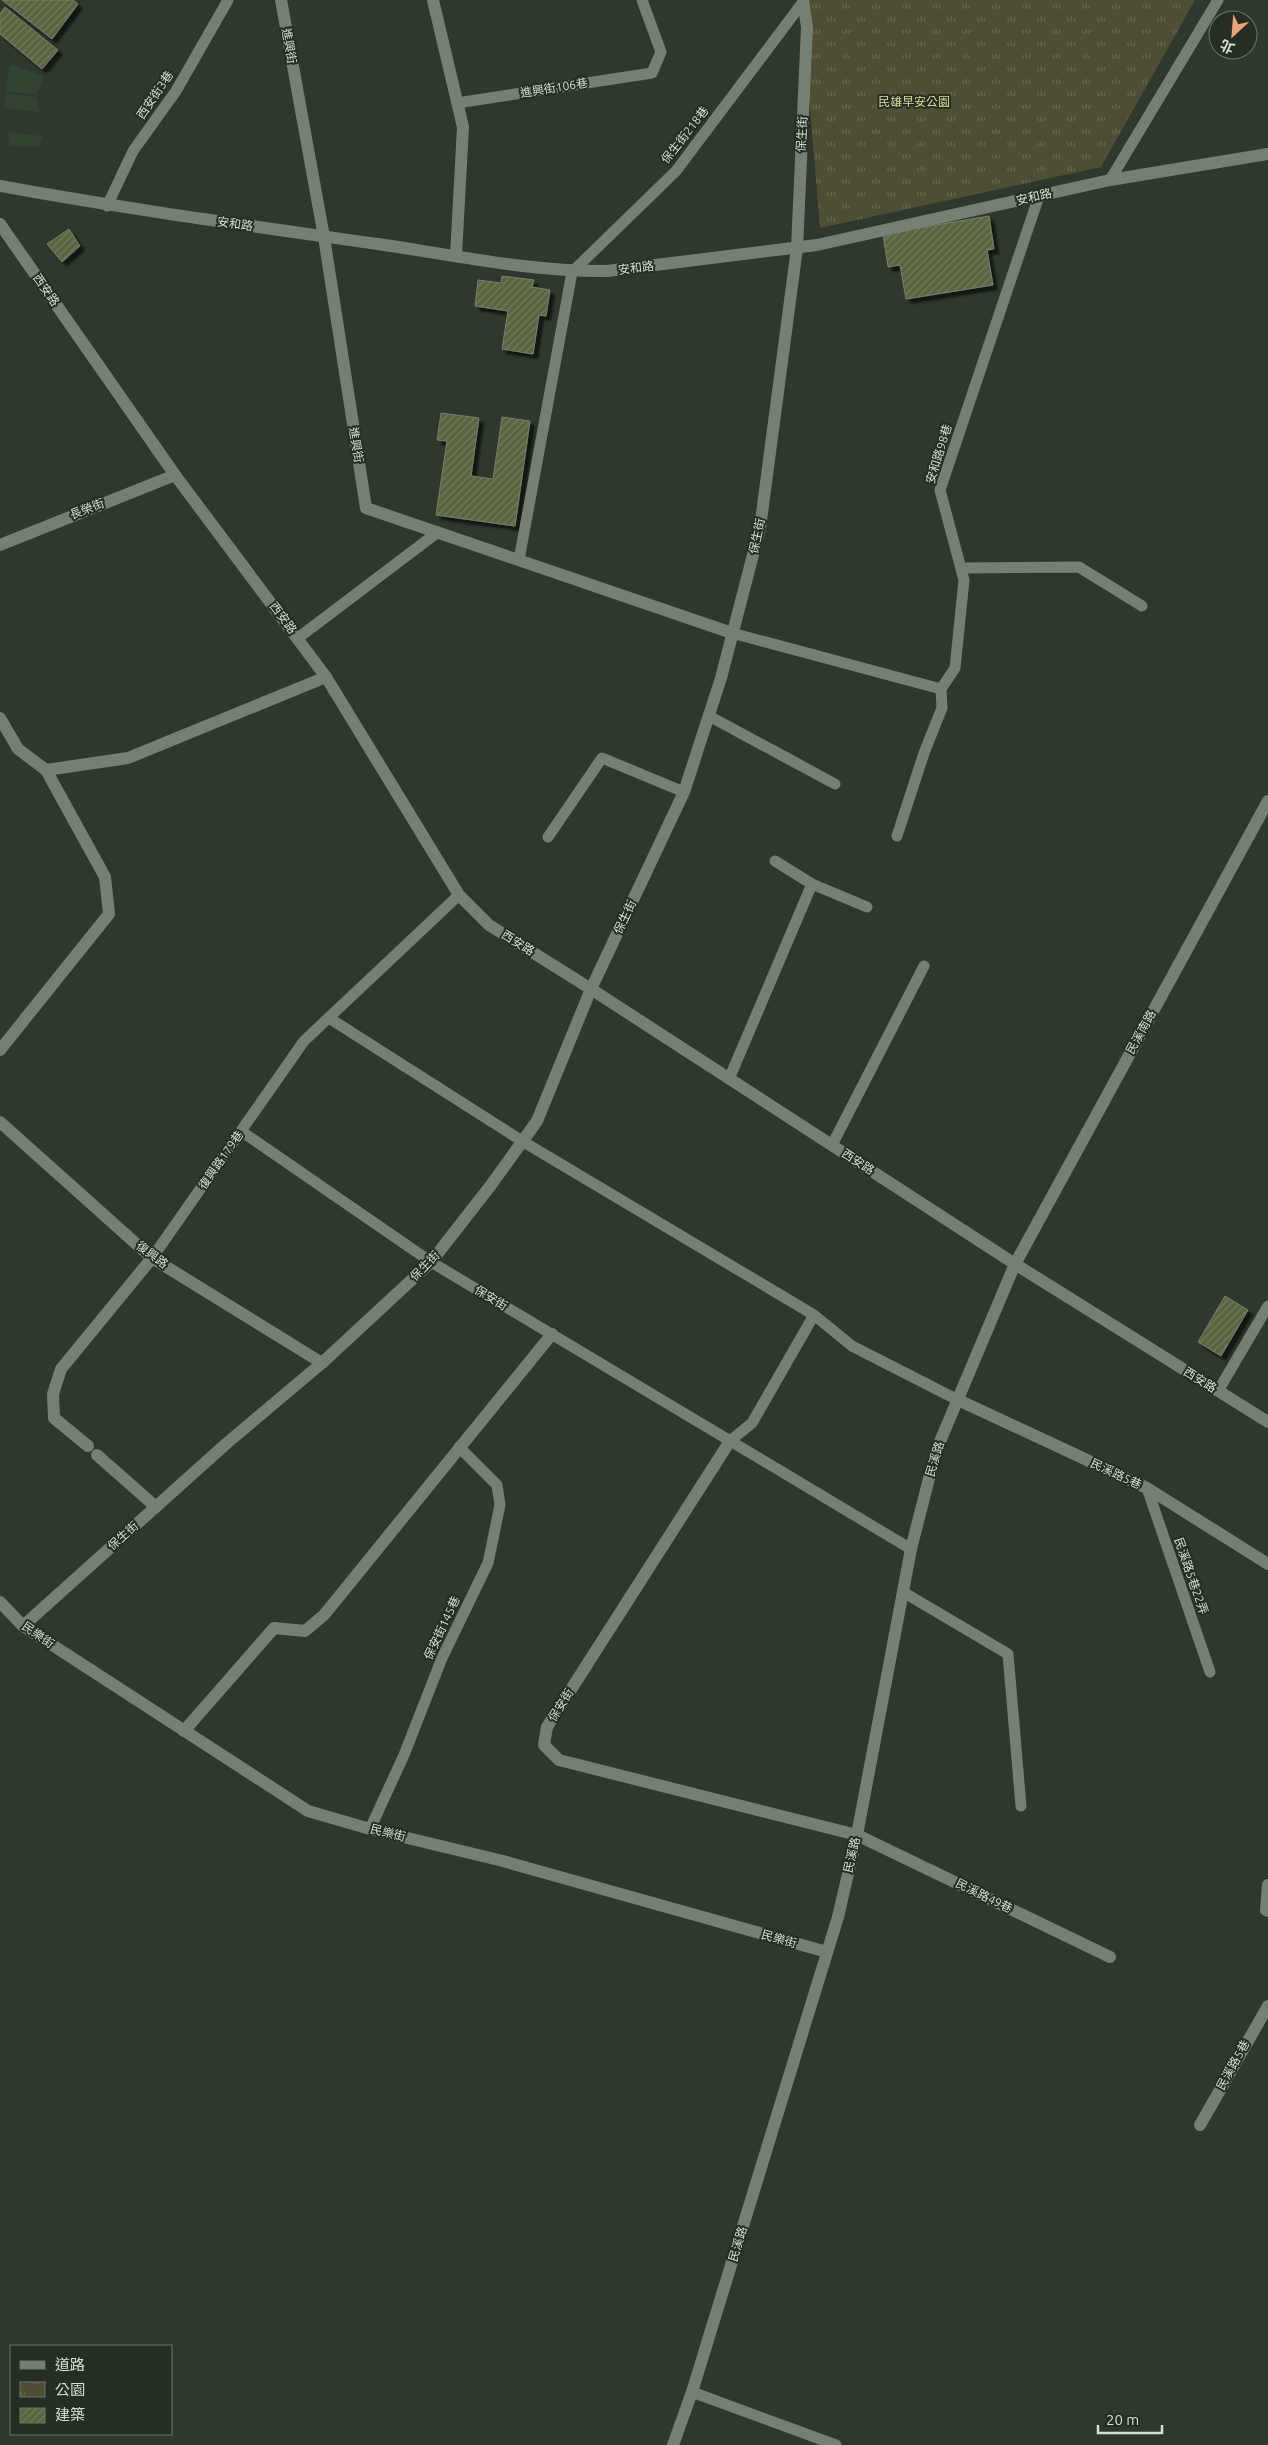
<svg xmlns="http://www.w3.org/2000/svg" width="1268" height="2445" viewBox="0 0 1268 2445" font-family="Ubuntu,'Noto Sans TC',sans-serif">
  <defs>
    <pattern id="park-tufts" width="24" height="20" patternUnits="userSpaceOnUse" patternTransform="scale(1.25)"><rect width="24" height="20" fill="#4f4d33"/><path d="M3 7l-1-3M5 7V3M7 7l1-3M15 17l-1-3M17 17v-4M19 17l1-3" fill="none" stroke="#686650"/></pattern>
    <pattern id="building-hatch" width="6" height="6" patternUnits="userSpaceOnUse" patternTransform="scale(1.25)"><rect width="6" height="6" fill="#596541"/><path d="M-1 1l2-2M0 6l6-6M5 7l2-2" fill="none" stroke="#707b5c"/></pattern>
    <filter id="shadow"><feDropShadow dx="4.5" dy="4.5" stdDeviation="1" flood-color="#0009"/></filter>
  </defs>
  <rect width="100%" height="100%" fill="#2d392c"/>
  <g fill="#344331">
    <polygon points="10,64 44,76 36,94 5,92"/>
    <polygon points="6,94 36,97 40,112 4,108"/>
    <polygon points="8,132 42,136 39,147 9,146"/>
  </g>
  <polygon fill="url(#park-tufts)" points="801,0 1195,0 1101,167 820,228"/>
  <g fill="url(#building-hatch)" stroke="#797f6e" filter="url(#shadow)">
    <polygon points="2,0 73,0 78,4 52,39"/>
    <polygon points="5,7 58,50 42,69 0,34 0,14"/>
    <polygon points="989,216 994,249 987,250 993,285 906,299 900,265 888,267 883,234"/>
    <polygon points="69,229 80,246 62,262 47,244"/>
    <polygon points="502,276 534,280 532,287 550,290 546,316 539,315 533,354 502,349 508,311 475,306 478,280 501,283"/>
    <polygon points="441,413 479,418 471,476 493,479 502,417 530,421 515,526 436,515 447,441 437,440"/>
    <polygon points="1225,1296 1248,1310 1221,1356 1198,1342"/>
  </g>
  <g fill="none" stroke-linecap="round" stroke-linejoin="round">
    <g stroke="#748172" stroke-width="11">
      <polyline points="457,103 652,73 661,52 642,0"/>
      <polyline points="1110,180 1218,0"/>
      <polyline points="107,206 133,151 176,91 228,0"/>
      <polyline points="519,560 572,272 676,171 803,2"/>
      <polyline points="962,568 1079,567 1142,606"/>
      <polyline points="732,633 941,689 955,668 964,580 940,490 1039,196"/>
      <polyline points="298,638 438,532"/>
      <polyline points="709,716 835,784"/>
      <polyline points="897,836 924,753 942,708 941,689"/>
      <polyline points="548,837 602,758 684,792"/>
      <polyline points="775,861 812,884"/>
      <polyline points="329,1018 522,1141 814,1315 752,1423 730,1441"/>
      <polyline points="729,1079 812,884 867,907"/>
      <polyline points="241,1131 431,1262 911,1549"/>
      <polyline points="832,1145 924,966"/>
      <polyline points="152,1258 304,1041 459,895"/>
      <polyline points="814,1315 852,1346 956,1399"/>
      <polyline points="1218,1391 1268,1306"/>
      <polyline points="1147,1488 1210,1672"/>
      <polyline points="903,1592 1008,1654 1021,1806"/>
      <polyline points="370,1829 404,1755 442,1658 488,1563 500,1505 497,1485 459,1447"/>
      <polyline points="692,2392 836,2445"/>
    </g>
    <g stroke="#748172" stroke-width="12">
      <polyline points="281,0 324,237 366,508 732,633"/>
      <polyline points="433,0 463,127 456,255"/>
      <polyline points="0,224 175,475 326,677 459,895 489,925 591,989 684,792 721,678 760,528 797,248 807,27 803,0"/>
      <polyline points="0,545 175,475"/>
      <polyline points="0,718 18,749 46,770 105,877 109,914 0,1050"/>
      <polyline points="46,770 128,758 326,677"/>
      <polyline points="1015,1264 1268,801"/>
      <polyline points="956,1399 1147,1488 1268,1564"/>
      <polyline points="730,1441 547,1727 544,1745 559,1760 857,1835 1110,1957"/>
      <polyline points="88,1446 54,1418 53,1394 61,1369 152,1258"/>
      <polyline points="97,1455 156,1507"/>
      <polyline points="0,1602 23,1626 308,1811 370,1829 503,1861 827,1952"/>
      <polyline points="23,1626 227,1443 322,1363"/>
      <polyline points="184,1731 274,1628 305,1631 324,1615 552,1334"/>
      <polyline points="1268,1885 1266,1910 1268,1911"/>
      <polyline points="1200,2125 1268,2006"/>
    </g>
    <g stroke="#748172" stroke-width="12">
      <path d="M0 186C126 209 252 226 378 244 454 255 531 272 607 271L817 245 1110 180 1268 154"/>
      <polyline points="0,1122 152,1258 322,1363 431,1262 491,1185 537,1121 591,989 1015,1264 1268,1422"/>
      <polyline points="673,2445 692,2392 838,1917 857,1835 911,1549 936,1451 1015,1264"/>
    </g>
  </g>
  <g text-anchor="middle" stroke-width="4" stroke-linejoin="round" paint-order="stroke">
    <g font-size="12" fill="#d8dfd7" stroke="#242e22">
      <text transform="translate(289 46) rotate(80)" y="4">進興街</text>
      <text transform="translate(554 88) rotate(-9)" y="4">進興街106巷</text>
      <text transform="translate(155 95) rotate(-56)" y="4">西安街3巷</text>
      <text transform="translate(802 134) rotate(-87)" y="4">保生街</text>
      <text transform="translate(685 135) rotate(-52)" y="4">保生街218巷</text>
      <text transform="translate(1034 197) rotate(-13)" y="4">安和路</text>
      <text transform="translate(235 224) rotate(8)" y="4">安和路</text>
      <text transform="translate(636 268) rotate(-7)" y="4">安和路</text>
      <text transform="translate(46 290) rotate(55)" y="4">西安路</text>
      <text transform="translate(356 445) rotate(81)" y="4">進興街</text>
      <text transform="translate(939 454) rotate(-73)" y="4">安和路98巷</text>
      <text transform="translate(87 509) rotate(-21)" y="4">長榮街</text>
      <text transform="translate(757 536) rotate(-78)" y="4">保生街</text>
      <text transform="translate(283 618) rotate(53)" y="4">西安路</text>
      <text transform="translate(625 917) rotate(-65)" y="4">保生街</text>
      <text transform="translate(518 943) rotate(32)" y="4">西安路</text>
      <text transform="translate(1141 1032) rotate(-61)" y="4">民溪南路</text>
      <text transform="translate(221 1160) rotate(-55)" y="4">復興路179巷</text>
      <text transform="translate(858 1162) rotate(33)" y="4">西安路</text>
      <text transform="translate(152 1255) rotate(37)" y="4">復興路</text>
      <text transform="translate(425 1266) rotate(-46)" y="4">保生街</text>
      <text transform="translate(491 1298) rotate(31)" y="4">保安街</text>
      <text transform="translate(1200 1380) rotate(32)" y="4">西安路</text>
      <text transform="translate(935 1459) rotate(-73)" y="4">民溪路</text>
      <text transform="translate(1116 1474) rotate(25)" y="4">民溪路5巷</text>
      <text transform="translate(123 1536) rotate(-42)" y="4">保生街</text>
      <text transform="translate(1191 1576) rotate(71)" y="4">民溪路5巷22弄</text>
      <text transform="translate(442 1628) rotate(-65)" y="4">保安街145巷</text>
      <text transform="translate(38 1635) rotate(35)" y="4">民樂街</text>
      <text transform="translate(561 1705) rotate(-58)" y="4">保安街</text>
      <text transform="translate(388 1833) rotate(14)" y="4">民樂街</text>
      <text transform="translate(852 1855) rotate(-77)" y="4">民溪路</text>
      <text transform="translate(984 1896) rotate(26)" y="4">民溪路49巷</text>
      <text transform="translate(779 1939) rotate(16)" y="4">民樂街</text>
      <text transform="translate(1233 2065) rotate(-61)" y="4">民溪路5巷</text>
      <text transform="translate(738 2244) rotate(-73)" y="4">民溪路</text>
    </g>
    <g font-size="12" fill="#ded997" stroke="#242e22">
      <text x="914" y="106">民雄早安公園</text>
    </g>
  </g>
  <rect x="10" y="2345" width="162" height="90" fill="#242e22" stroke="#6c756a"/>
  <rect x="20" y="2361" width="25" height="8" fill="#748172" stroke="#6c756a"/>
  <text x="55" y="2370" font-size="15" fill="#d8dfd7">道路</text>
  <rect x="20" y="2382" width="25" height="15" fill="url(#park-tufts)" stroke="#6c756a"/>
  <text x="55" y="2395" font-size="15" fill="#d8dfd7">公園</text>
  <rect x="20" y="2408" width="25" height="15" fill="url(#building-hatch)" stroke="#6c756a"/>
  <text x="55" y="2420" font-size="15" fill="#d8dfd7">建築</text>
  <g transform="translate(1233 35) rotate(206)"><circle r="24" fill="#242e22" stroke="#6c756a"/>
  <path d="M0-4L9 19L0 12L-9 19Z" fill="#f0a279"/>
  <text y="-8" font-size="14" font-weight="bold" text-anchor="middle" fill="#d8dfd7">北</text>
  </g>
  <path d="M1098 2425v8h64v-8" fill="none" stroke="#d8dfd7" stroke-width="2.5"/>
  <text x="1106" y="2425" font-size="15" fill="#d8dfd7" stroke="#242e22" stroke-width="4" paint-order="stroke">20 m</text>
</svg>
